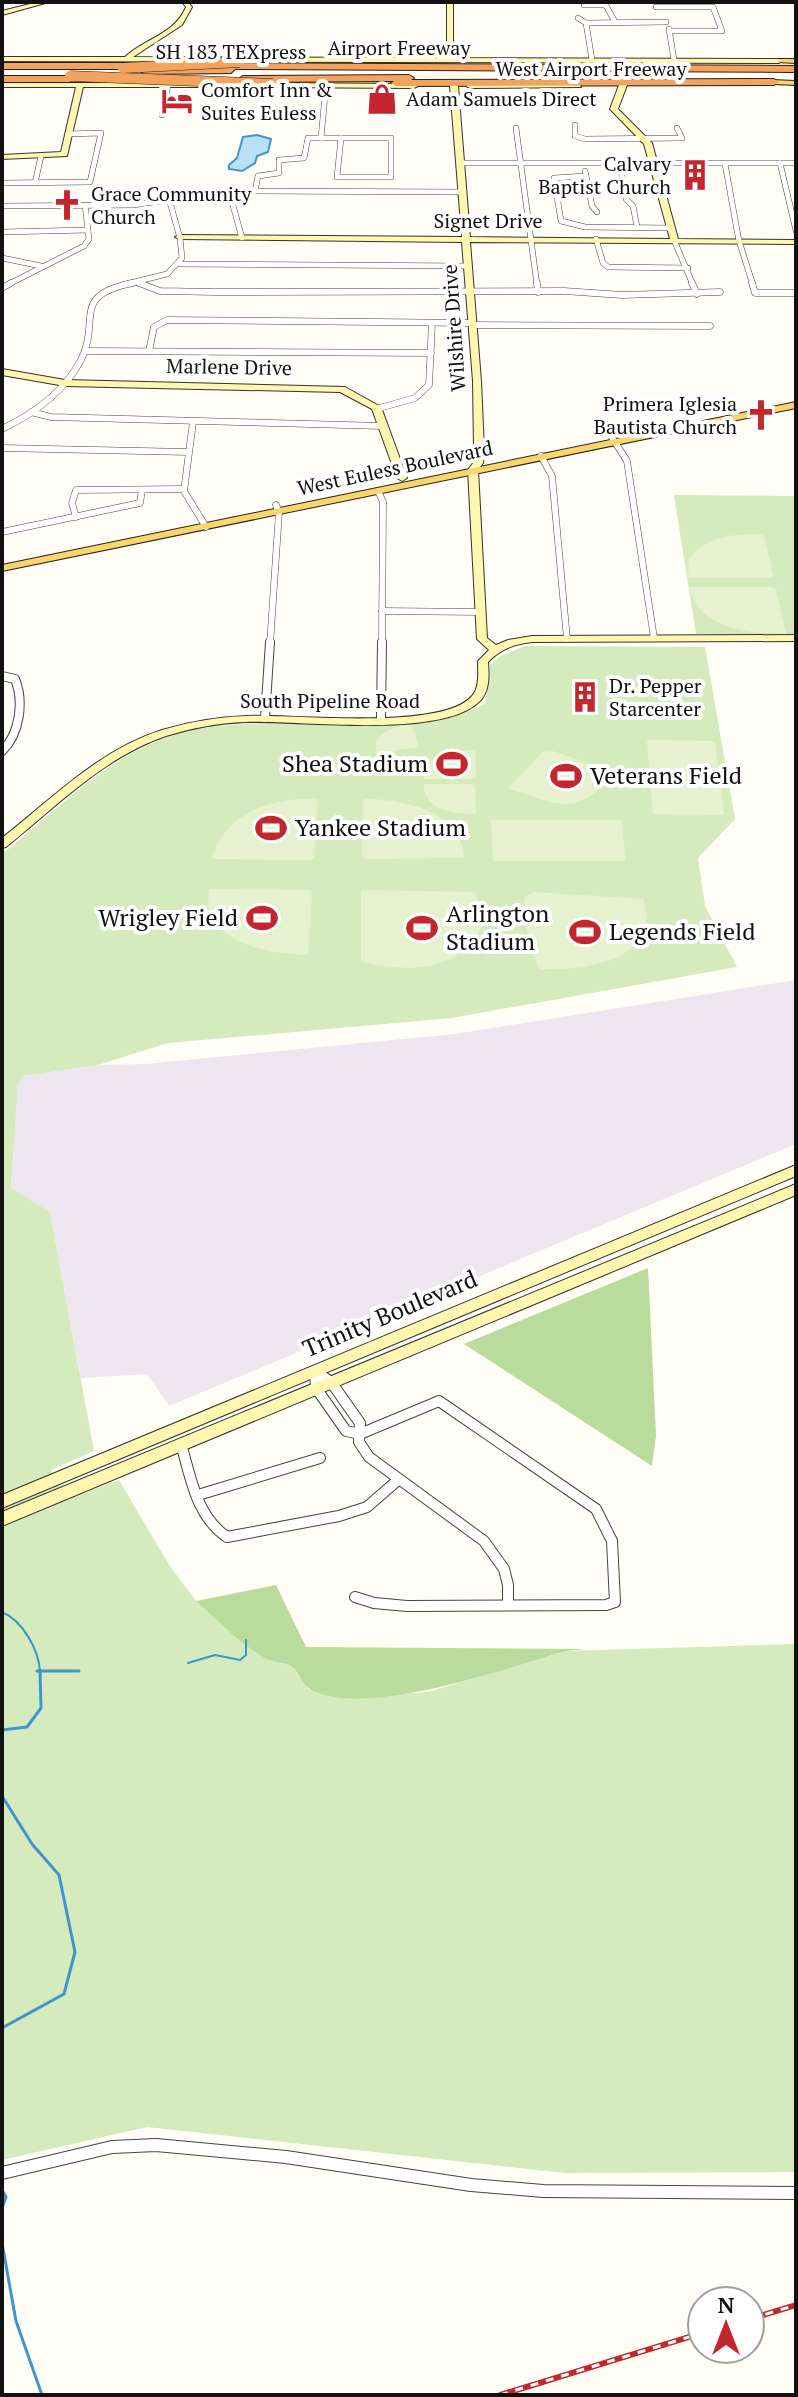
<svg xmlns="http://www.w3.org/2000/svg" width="798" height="2397" viewBox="0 0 798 2397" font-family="'PT Serif',serif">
  <rect width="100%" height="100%" fill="#fffdf5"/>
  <polygon fill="#eee6ef" points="796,980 796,1144 169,1406 147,1374 81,1378 50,1212 11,1189 18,1084 23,1076 98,1065 146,1064 455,1034"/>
  <g fill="#d5ebbd">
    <polygon points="674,495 796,496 796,635 696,634"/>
    <path d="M525 646 705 647 735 819 698 858 705 906 737 967 452 1018 168 1043 98 1065 23 1076 18 1084 11 1188 50 1212 94 1451 51 1470 66 1500 119 1480 169 1565 196 1601 269 1660 292 1666 308 1689 343 1698 428 1692 566 1651 796 1644V2172L565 2173 147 2127 2 2160V854C56 811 109 754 177 734 277 706 391 747 485 704L490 665 502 655Z"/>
  </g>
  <g fill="#b9dc9c">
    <polygon points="648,1268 656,1436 652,1466 464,1344"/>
    <path d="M276 1585 306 1647 585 1649 566 1651C510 1667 362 1720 310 1689 301 1684 299 1671 291 1666 284 1662 274 1663 267 1659 241 1645 219 1621 196 1601Z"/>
  </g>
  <g fill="#e6f2cf">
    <path d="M764 534 773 576 771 578H688L689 559C705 535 737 534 764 534Z"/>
    <path d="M689 587H773L776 589 786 634C750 634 698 629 689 587Z"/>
    <path d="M406 725 412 726 419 747 377 753C371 734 391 728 406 725Z"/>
    <polygon points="647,740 715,741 724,815 653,814"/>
    <path d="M475 750 476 777 472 779H424C424 752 455 750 475 750Z"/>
    <path d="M553 751 614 773C578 819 556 804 508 788L543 752Z"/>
    <path d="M424 784H472L475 786 476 814C455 814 423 811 424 784Z"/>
    <path d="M318 799 314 857 310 860 212 859C224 812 274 797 318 799Z"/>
    <path d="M363 799C402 799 462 810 464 858L367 859 362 857Z"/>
    <polygon points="491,820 621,820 626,861 493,861"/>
    <path d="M209 889 310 890 312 893 308 955C269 954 200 943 209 889Z"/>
    <path d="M365 890 475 892 485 919C466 973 408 973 361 962V891Z"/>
    <path d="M533 892 643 899C663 962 581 971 539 969L525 924 524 898Z"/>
  </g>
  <polygon fill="#b9e0f7" stroke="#3f96cf" stroke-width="2" points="257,135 271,139 268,152 257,156 255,163 242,171 229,169 229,165 237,158 243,137"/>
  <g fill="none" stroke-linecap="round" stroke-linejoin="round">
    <g stroke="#3f96cf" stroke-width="2">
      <path d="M2 1612C23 1621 39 1650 40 1672"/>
      <polyline points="188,1663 215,1655 240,1660 246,1655 246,1640"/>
      <polyline points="37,1671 79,1671"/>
    </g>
    <g stroke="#3f96cf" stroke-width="3">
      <polyline points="37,1671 79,1671"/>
      <polyline points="2,1730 27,1727 41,1708 40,1670"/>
      <polyline points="2,1796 32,1844 59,1875 75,1952 64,1994 2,2028"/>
      <polyline points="2,2190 6,2197 2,2208"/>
      <polyline points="2,2243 16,2321 42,2395"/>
    </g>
    <defs>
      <g id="street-far4">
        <polyline points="604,2 615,22"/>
        <polyline points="584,5 605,5"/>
        <polyline points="656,7 713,7 722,31 670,31"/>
        <polyline points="578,18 586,23 592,60"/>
        <polyline points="586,23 666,22"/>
        <polyline points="669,29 674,60"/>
        <polyline points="162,115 168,85"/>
        <polyline points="575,125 575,136 585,139 682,138 677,128"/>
        <polyline points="516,128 537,285"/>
        <polyline points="321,138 326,85"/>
        <polygon points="341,138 391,138 391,177 337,177"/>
        <polyline points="460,163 796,163"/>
        <polyline points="780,163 796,231"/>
        <polyline points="620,164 626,199 633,206 637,227"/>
        <polyline points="725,164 739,241 753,285"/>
        <polyline points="585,171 592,206 597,212"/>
        <polyline points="586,176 554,178 561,221 585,227 670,228"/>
        <polyline points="2,183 90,182 101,133 68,134"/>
        <polyline points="35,183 41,156"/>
        <polyline points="229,191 242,238"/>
        <polyline points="255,191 258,176 279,173 279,160 304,158 308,138 341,138"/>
        <polyline points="2,206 133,205 229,191 461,192"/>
        <polyline points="2,232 88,230"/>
        <polyline points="596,239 603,263 608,267 688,268"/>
        <polyline points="674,240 693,285"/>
        <polyline points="2,258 41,266"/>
        <polyline points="179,264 468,266"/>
        <polyline points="139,283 145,285"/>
        <polyline points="7,285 84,246 89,239 85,205"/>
        <polyline points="122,285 167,274 182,258 180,238 169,199"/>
      </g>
      <g id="street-far3">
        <polyline points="139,283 160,291 215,292 564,291 622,295 720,292"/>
        <polyline points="537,283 538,292"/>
        <polyline points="692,283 697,294"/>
        <polyline points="752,283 755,293 796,293"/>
        <polyline points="2,288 11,283"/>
        <polyline points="473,325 710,326"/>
        <polyline points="85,351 431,353"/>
        <polyline points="149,351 154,327 167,320 473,323"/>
        <polyline points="376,409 415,398 429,385 432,323"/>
        <polyline points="31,412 51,417 383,426"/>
        <polyline points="193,422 184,491 206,527"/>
        <path d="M2 429C33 414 65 391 81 360 101 320 70 295 133 283"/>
        <polyline points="611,436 627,461 654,638"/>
        <polyline points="2,448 188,452"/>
        <polyline points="541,456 552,476 567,639"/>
        <polyline points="378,491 383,502 382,644"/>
        <polyline points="76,517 72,503 76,490 184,489"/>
        <polyline points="2,532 140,503 142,490"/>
        <polyline points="382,611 480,612"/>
        <polyline points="270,644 279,512 276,505"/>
      </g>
      <g id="street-far2">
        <path d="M2 676 15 679C24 701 20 734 2 751"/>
        <polyline points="265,718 270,642"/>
        <polyline points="381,719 382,642"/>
      </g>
      <g id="street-far1">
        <polyline points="315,1371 331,1382 360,1423 359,1442 369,1457 484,1541 504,1569 508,1585 508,1603"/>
        <polyline points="315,1371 316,1388 346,1431 360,1434"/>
        <path d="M181 1444C191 1478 196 1516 227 1537L339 1516 367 1507 398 1480"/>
        <polyline points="198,1495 320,1458"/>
        <polyline points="355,1597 374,1603 407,1606 606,1605 615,1602 612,1541 596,1509 439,1401 360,1434"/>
      </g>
      <polyline id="street" points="2,2173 112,2147 156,2145 286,2157 471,2185 543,2191 796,2193"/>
      <g id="secondary">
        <polygon points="38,2 49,2 2,15 2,11"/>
        <path d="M182 2H188L192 7 182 25 133 57 447 58V2H453V58L779 59 782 61 779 63 2 61V57H125C144 39 175 34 186 7Z"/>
        <polygon points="2,83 198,83 202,85 198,87 83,87 67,156 2,159 2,155 61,152 76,87 2,87"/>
        <polygon points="258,83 414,84 418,86 414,88 255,87"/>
        <polygon points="578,83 581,87 470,88 466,86 470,84"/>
        <path d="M623 83 627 85 618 109 652 143 678 239 796 240V244L470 242 481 381 484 450 483 463 478 470 487 638 496 645 508 640 532 636 796 635V641L532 642C514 644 501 649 488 662 489 675 490 692 479 702 440 739 299 720 245 722 218 723 192 728 166 736 104 757 57 806 6 847L2 848V838C53 798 99 750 162 730 189 722 217 717 246 716 292 714 443 731 472 696 480 687 478 672 478 661L489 650 477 639 468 470 473 463 474 450 473 381 462 242 179 239 175 237 179 235 462 237 450 86 454 84 458 86 470 237 670 239 644 144 610 109 619 85Z"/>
        <polygon points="2,369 65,380 345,387 381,407 407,478 402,481 397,478 372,409 340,392 65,386 2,375"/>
        <polygon points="796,1165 796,1176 2,1508 2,1495"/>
        <polygon points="796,1184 796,1195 2,1526 2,1512"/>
      </g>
      <g id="primary">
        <polygon points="779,59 796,59 796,63 777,62"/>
        <polygon points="771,80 796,81 796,85 774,84"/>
        <polygon points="796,402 796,408 2,571 2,565"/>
      </g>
      <g id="highway">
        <polygon points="2,63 143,63 148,66 143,69 2,69"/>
        <polygon points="221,63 796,66 796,72 235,69 231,73 145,74 140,71 145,68 217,67"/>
        <polygon points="409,75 414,78 411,80 774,79 779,82 774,85 396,86 391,83 394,81 243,82 238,79 243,76"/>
        <polygon points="2,76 89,76 94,79 89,82 2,82"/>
      </g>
    </defs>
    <use href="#street-far4" stroke="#444" stroke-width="6"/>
    <use href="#street-far3" stroke="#444" stroke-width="7"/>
    <use href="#street-far2" stroke="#444" stroke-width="10"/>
    <use href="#street-far1" stroke="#444" stroke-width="12"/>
    <use href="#street" stroke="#444" stroke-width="14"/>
    <use href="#secondary" stroke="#333" stroke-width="2"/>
    <use href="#primary" stroke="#222" stroke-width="2"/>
    <use href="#highway" stroke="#222" stroke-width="2"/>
    <use href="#street-far4" stroke="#fff" stroke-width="5"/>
    <use href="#street-far3" stroke="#fff" stroke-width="6"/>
    <use href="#street-far2" stroke="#fff" stroke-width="8"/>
    <use href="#street-far1" stroke="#fff" stroke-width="10"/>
    <use href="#street" stroke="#fff" stroke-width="12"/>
    <use href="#secondary" fill="#fff6b0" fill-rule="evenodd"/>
    <use href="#primary" fill="#f9d66b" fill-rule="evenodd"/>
    <use href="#highway" fill="#f5a25d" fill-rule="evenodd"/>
    <defs>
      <g id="rail">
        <polyline points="750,2319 796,2305"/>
        <polyline points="500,2395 702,2333"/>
      </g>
    </defs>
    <use href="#rail" stroke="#c4262e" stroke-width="6"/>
    <use href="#rail" stroke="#fff" stroke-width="3" stroke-dasharray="8" stroke-linecap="butt"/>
    <defs>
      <g id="highway-bridge">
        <polyline points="123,68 240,62"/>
        <polyline points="70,76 273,84"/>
      </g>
    </defs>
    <use href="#highway-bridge" stroke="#222" stroke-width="11" stroke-linecap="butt"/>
    <use href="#highway-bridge" stroke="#f5a25d" stroke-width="10"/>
  </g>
  <defs>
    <symbol id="shop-bare" viewBox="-9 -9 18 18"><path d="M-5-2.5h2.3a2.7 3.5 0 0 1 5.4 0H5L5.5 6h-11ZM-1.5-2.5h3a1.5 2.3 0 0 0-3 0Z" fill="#c4262e" stroke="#fff" stroke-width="2.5" paint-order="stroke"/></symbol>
    <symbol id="hotel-bare" viewBox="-9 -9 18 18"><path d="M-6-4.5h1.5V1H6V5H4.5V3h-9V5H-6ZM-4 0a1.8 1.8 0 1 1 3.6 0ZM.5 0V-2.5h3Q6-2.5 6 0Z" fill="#c4262e" stroke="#fff" stroke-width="2.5" paint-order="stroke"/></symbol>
    <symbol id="building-bare" viewBox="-9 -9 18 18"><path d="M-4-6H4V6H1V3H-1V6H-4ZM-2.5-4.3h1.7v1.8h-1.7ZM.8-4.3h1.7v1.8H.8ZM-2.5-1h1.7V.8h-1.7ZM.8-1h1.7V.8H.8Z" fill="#c4262e" stroke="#fff" stroke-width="2.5" paint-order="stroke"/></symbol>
    <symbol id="church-bare" viewBox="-9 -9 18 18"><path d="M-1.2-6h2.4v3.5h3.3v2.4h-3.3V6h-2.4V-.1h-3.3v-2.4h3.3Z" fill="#c4262e" stroke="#fff" stroke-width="2.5" paint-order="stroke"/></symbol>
    <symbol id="stadium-bare" viewBox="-9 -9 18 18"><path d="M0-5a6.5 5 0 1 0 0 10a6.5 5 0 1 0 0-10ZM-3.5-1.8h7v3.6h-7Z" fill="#c4262e" stroke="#fff" stroke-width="2.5" paint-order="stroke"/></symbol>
  </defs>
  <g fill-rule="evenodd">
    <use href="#shop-bare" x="360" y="77" width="44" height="44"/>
    <use href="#hotel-bare" x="155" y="79" width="44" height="44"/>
    <use href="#building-bare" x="673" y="153" width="44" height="44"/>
    <use href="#church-bare" x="45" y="183" width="44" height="44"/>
    <use href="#church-bare" x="739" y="393" width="44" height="44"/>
    <use href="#building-bare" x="563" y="675" width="44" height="44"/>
    <use href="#stadium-bare" x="430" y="742" width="44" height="44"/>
    <use href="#stadium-bare" x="544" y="754" width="44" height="44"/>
    <use href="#stadium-bare" x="249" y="806" width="44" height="44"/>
    <use href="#stadium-bare" x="240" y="896" width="44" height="44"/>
    <use href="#stadium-bare" x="400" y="906" width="44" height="44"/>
    <use href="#stadium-bare" x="563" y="910" width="44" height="44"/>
  </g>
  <g text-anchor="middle" stroke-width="8" stroke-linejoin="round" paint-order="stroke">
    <g font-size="20" fill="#111" stroke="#fff">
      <text x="399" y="55">Airport Freeway</text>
      <text x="231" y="59">SH 183 TEXpress</text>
      <text x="591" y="76">West Airport Freeway</text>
      <text x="488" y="228">Signet Drive</text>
      <text transform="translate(454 328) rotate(-94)" y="7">Wilshire Drive</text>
      <text transform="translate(229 367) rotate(1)" y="7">Marlene Drive</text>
      <text transform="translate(395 468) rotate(-12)" y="7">West Euless Boulevard</text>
      <text x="330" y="708">South Pipeline Road</text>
    </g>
    <g font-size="20" fill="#111" stroke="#fff" text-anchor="start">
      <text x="201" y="97">Comfort Inn &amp;<tspan x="201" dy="23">Suites Euless</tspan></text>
      <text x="406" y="106">Adam Samuels Direct</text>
      <text x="671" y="171" text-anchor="end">Calvary<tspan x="671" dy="23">Baptist Church</tspan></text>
      <text x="91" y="201">Grace Community<tspan x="91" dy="23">Church</tspan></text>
      <text x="737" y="411" text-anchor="end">Primera Iglesia<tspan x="737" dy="23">Bautista Church</tspan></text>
      <text x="609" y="693">Dr. Pepper<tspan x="609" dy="23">Starcenter</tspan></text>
    </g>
    <g font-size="24" fill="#111" stroke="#fff" text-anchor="start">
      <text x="428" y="772" text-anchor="end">Shea Stadium</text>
      <text x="590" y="784">Veterans Field</text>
      <text x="295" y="836">Yankee Stadium</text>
      <text x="446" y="922">Arlington<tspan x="446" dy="28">Stadium</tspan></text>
      <text x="238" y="926" text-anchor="end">Wrigley Field</text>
      <text x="609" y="940">Legends Field</text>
    </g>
    <g font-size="24" fill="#111" stroke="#fff">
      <text transform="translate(390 1314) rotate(-23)" y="8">Trinity Boulevard</text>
    </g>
  </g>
  <rect width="798" height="2397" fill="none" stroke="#111111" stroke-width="8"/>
  <g transform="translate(726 2325)"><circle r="38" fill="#ffffff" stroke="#a0a0a0" stroke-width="2"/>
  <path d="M0-6L14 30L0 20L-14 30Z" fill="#c4262e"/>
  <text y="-12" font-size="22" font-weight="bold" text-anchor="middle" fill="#111111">N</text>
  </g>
</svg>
